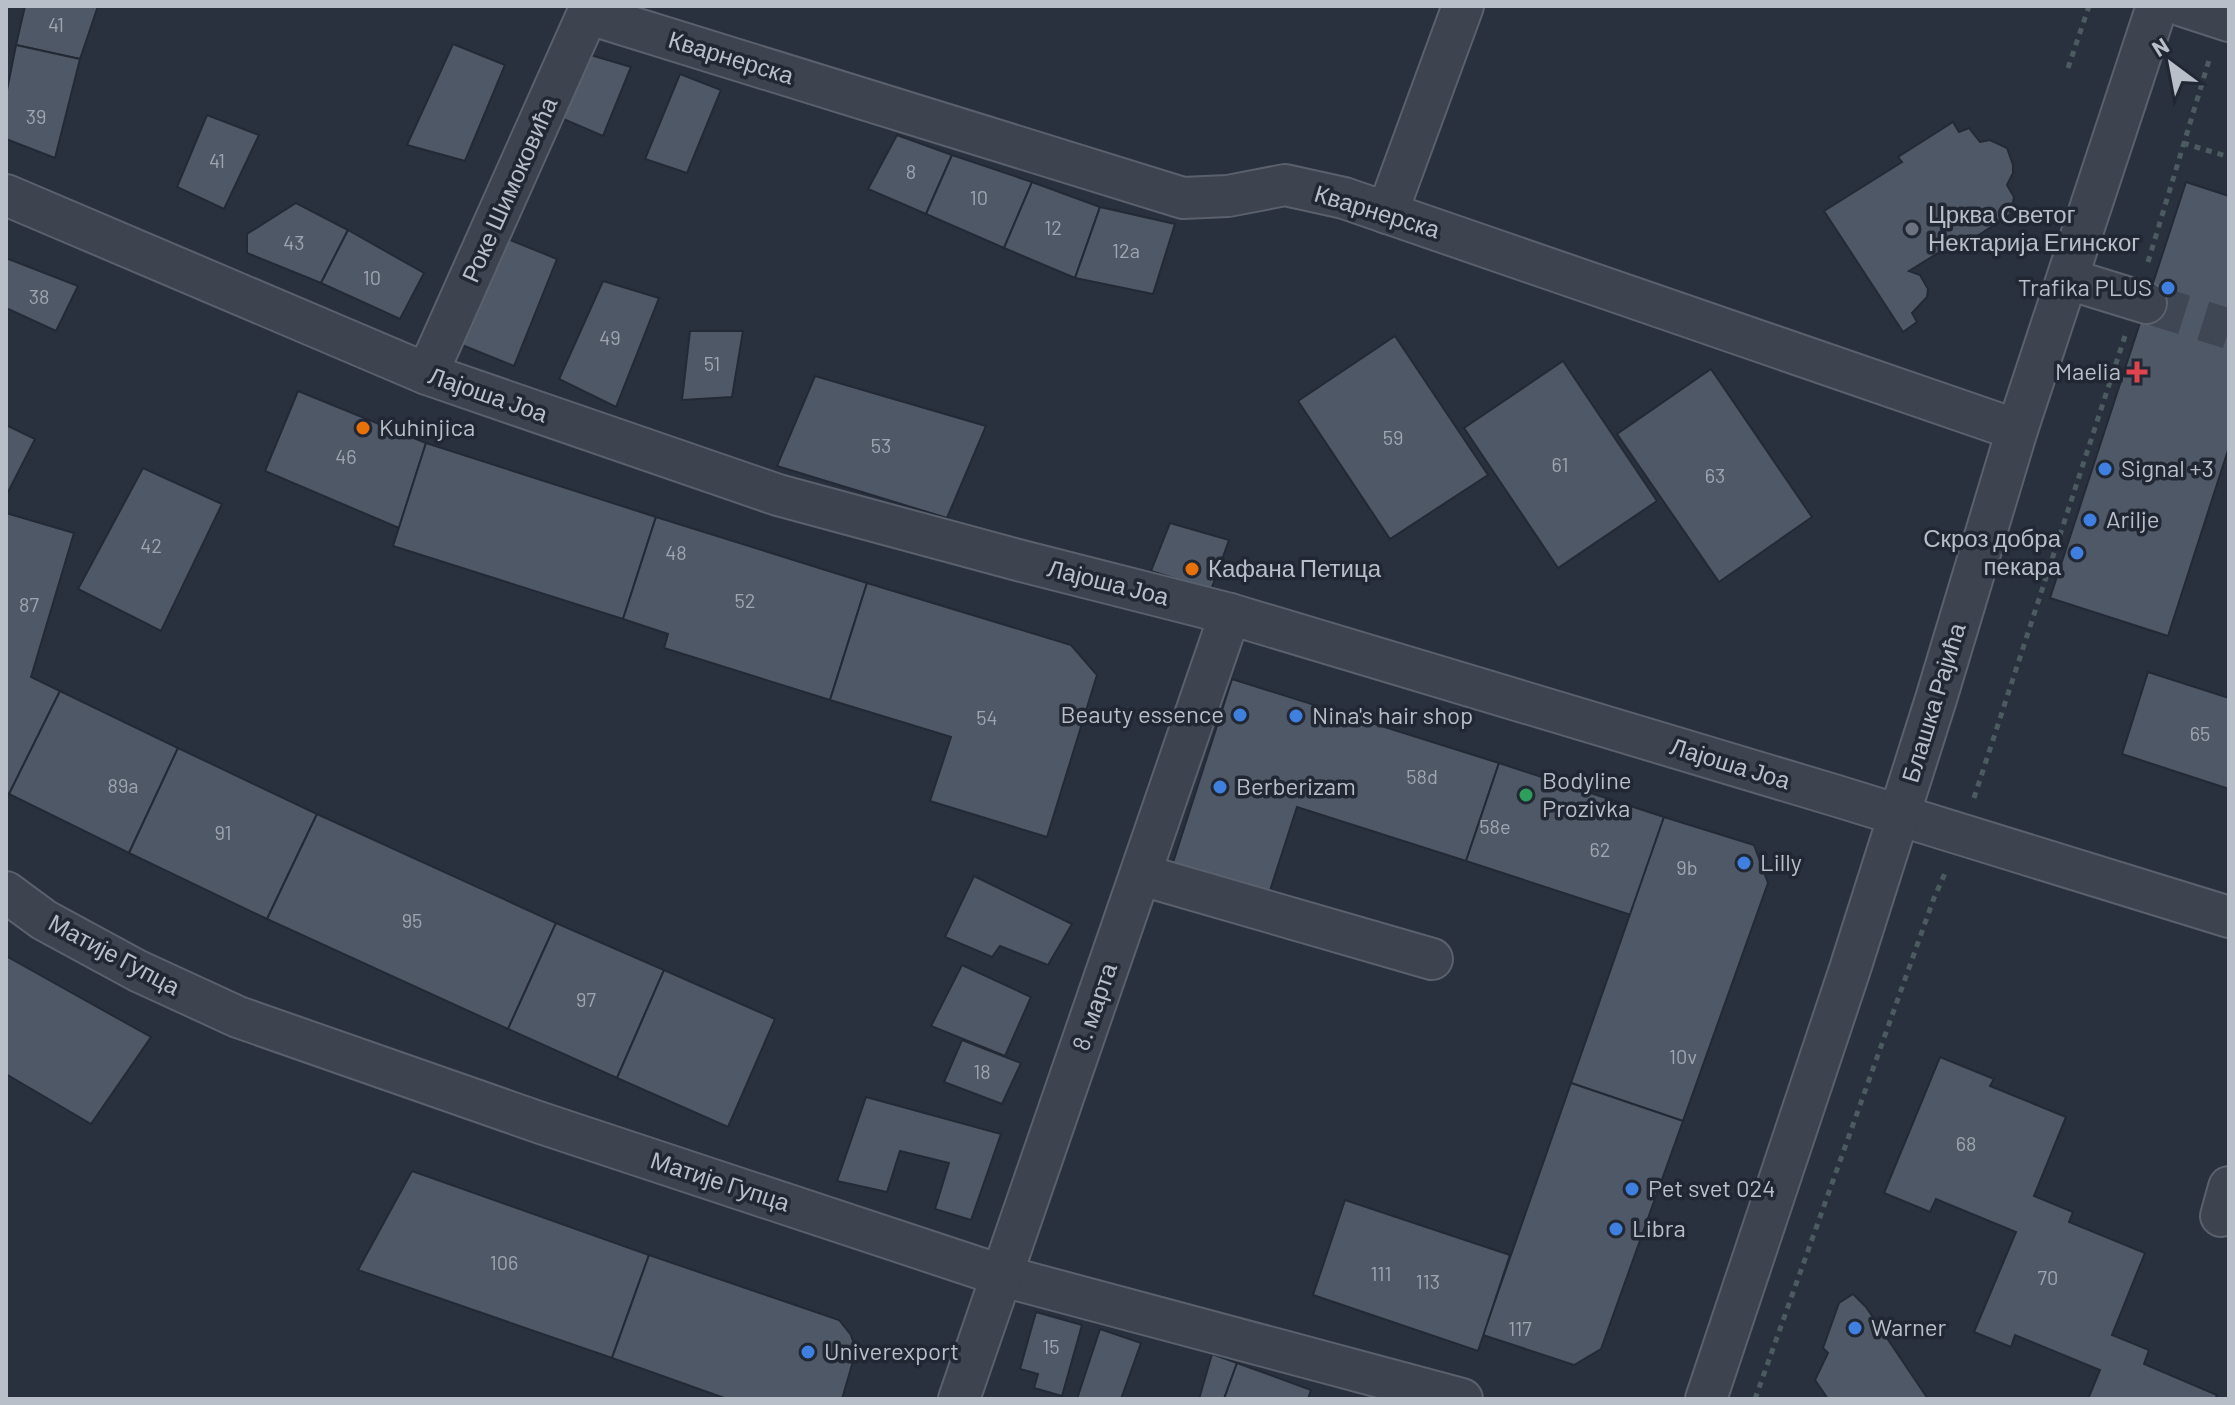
<svg xmlns="http://www.w3.org/2000/svg" width="2235" height="1405" viewBox="0 0 2235 1405" font-family="Barlow,sans-serif">
  <rect width="100%" height="100%" fill="#29313f"/>
  <g fill="#4f5867" stroke="#232a36" stroke-width="2">
    <polygon points="25,6 98,6 80,59 16,45"/>
    <polygon points="453,44 505,65 465,161 407,145"/>
    <polygon points="16,45 80,59 55,158 6,139 6,95"/>
    <polygon points="584,53 631,67 603,136 561,118"/>
    <polygon points="680,74 721,90 687,173 645,159"/>
    <polygon points="207,115 259,135 224,209 177,187"/>
    <polygon points="1953,122 1959,132 1969,128 1980,142 1990,140 2007,148 2013,165 2013,173 2007,185 2014,197 2013,203 2008,207 2011,214 1954,251 1951,245 1909,271 1920,275 1928,289 1927,297 1912,313 1917,322 1903,332 1824,211 1902,162 1898,157"/>
    <polygon points="897,135 952,155 926,214 868,189"/>
    <polygon points="952,155 1032,182 1004,248 926,214"/>
    <polygon points="1032,182 1100,207 1075,278 1004,248"/>
    <polygon points="2186,182 2229,196 2229,447 2168,636 2050,598"/>
    <polygon points="296,203 348,230 321,283 247,253 247,234"/>
    <polygon points="1100,207 1175,224 1153,294 1075,278"/>
    <polygon points="348,230 424,273 400,319 321,283"/>
    <polygon points="498,235 557,259 514,366 457,343"/>
    <polygon points="6,258 78,286 56,331 6,308"/>
    <polygon points="603,281 659,298 616,407 559,379"/>
    <polygon points="690,331 743,331 732,397 682,400"/>
    <polygon points="1395,336 1488,475 1390,539 1298,401"/>
    <polygon points="1563,361 1657,501 1558,568 1464,428"/>
    <polygon points="1711,369 1812,517 1719,582 1617,434"/>
    <polygon points="815,376 986,426 947,518 777,466"/>
    <polygon points="298,391 426,443 399,528 265,471"/>
    <polygon points="6,425 35,439 6,496"/>
    <polygon points="426,443 656,517 623,619 393,546"/>
    <polygon points="143,468 222,504 161,631 78,589"/>
    <polygon points="6,513 74,533 31,677 60,691 9,794 6,793"/>
    <polygon points="656,517 867,583 830,700 664,648 668,634 623,619"/>
    <polygon points="1170,523 1229,540 1211,590 1151,571"/>
    <polygon points="867,583 1071,645 1097,675 1047,837 930,801 951,737 830,700"/>
    <polygon points="2148,672 2229,698 2229,789 2122,754"/>
    <polygon points="1232,679 1499,763 1466,861 1297,807 1265,906 1169,875"/>
    <polygon points="60,691 178,748 129,853 9,794"/>
    <polygon points="178,748 317,814 267,919 129,853"/>
    <polygon points="1499,763 1664,817 1631,915 1466,861"/>
    <polygon points="317,814 556,923 508,1029 267,919"/>
    <polygon points="1664,817 1754,845 1768,883 1683,1121 1571,1083"/>
    <polygon points="974,876 1072,924 1048,965 1000,946 992,957 945,937"/>
    <polygon points="556,923 664,970 617,1078 508,1029"/>
    <polygon points="6,956 151,1037 91,1124 6,1074"/>
    <polygon points="962,965 1031,997 1005,1056 931,1026"/>
    <polygon points="664,970 775,1019 728,1127 617,1078"/>
    <polygon points="962,1040 1021,1063 1002,1104 944,1082"/>
    <polygon points="1940,1057 1994,1079 1990,1086 2066,1117 2034,1196 2073,1212 2069,1222 2145,1253 2112,1335 2149,1350 2144,1364 2217,1395 2215,1399 2088,1399 2100,1370 2015,1335 2011,1347 1974,1332 2016,1232 1936,1199 1930,1212 1884,1193"/>
    <polygon points="1571,1083 1683,1121 1601,1349 1574,1365 1483,1335"/>
    <polygon points="866,1097 1001,1134 971,1220 935,1209 949,1163 900,1151 887,1192 837,1181"/>
    <polygon points="412,1171 649,1255 612,1358 358,1270"/>
    <polygon points="1345,1200 1510,1255 1478,1351 1313,1295"/>
    <polygon points="649,1255 839,1320 851,1335 856,1351 842,1399 727,1399 612,1358"/>
    <polygon points="1853,1294 1866,1307 1928,1399 1828,1399 1815,1380 1828,1353 1823,1348 1839,1303"/>
    <polygon points="1036,1312 1082,1325 1062,1396 1034,1388 1038,1374 1020,1369"/>
    <polygon points="1100,1329 1141,1343 1121,1399 1077,1399"/>
    <polygon points="1212,1354 1237,1363 1224,1399 1199,1399"/>
    <polygon points="1237,1363 1311,1390 1308,1399 1224,1399"/>
  </g>
  <g fill="none" stroke-linecap="round" stroke-linejoin="round">
    <polyline stroke="#3f4654" stroke-width="40" stroke-dasharray="40 20" stroke-linecap="butt" points="2146,303 2229,329"/>
    <defs>
      <g id="minor">
        <polyline points="2183,6 2229,21"/>
        <polyline points="589,14 1183,198 1228,196 1285,185 1344,198 2017,430"/>
        <polyline points="6,195 427,374 778,495 1014,559 1230,614 1837,796 2229,917"/>
        <polyline points="1387,213 1463,6"/>
        <polyline points="2068,279 2146,303"/>
        <polyline points="427,374 591,6"/>
        <polyline points="1142,875 1432,959"/>
        <polyline points="6,892 44,920 138,971 238,1017 541,1123 1003,1276 1462,1399"/>
        <polyline points="2221,1216 2229,1187"/>
        <polyline points="959,1399 1230,614"/>
        <polyline points="1706,1399 1850,969 1936,699 2017,430 2157,6"/>
      </g>
    </defs>
    <use href="#minor" stroke="#5a616c" stroke-width="44"/>
    <g stroke="#4b5b5f" stroke-width="5" stroke-dasharray="6 6" stroke-linecap="butt">
      <polyline points="2068,68 2089,6"/>
      <polyline points="2183,143 2229,157"/>
      <polyline points="2148,262 2210,57"/>
      <polyline points="1974,798 2125,336"/>
      <polyline points="1755,1399 1934,898 1946,871"/>
    </g>
    <use href="#minor" stroke="#3d434f" stroke-width="40"/>
  </g>
  <circle fill="#6b7280" stroke="#212834" stroke-width="3" cx="1912" cy="229" r="8"/>
  <g fill="#3f7fe0" stroke="#212834" stroke-width="3">
    <circle cx="2168" cy="288" r="8"/>
    <circle cx="2105" cy="469" r="8"/>
    <circle cx="2090" cy="520" r="8"/>
    <circle cx="2077" cy="553" r="8"/>
    <circle cx="1240" cy="715" r="8"/>
    <circle cx="1296" cy="716" r="8"/>
    <circle cx="1220" cy="787" r="8"/>
    <circle cx="1744" cy="863" r="8"/>
    <circle cx="1632" cy="1189" r="8"/>
    <circle cx="1616" cy="1229" r="8"/>
    <circle cx="1855" cy="1328" r="8"/>
    <circle cx="808" cy="1352" r="8"/>
  </g>
  <path fill="#e0444e" stroke="#212834" stroke-width="3" d="M2133 360h8v8h8v8h-8v8h-8v-8h-8v-8h8z"/>
  <g fill="#e8710a" stroke="#212834" stroke-width="3">
    <circle cx="363" cy="428" r="8"/>
    <circle cx="1192" cy="569" r="8"/>
  </g>
  <circle fill="#2e9e5b" stroke="#212834" stroke-width="3" cx="1526" cy="795" r="8"/>
  <g text-anchor="middle" stroke-width="7" stroke-linejoin="round" paint-order="stroke">
    <g font-size="20" fill="#9ea5b0">
      <text x="56" y="32">41</text>
      <text x="36" y="124">39</text>
      <text x="217" y="168">41</text>
      <text x="911" y="179">8</text>
      <text x="979" y="205">10</text>
      <text x="1053" y="235">12</text>
      <text x="294" y="250">43</text>
      <text x="1126" y="258">12a</text>
      <text x="372" y="285">10</text>
      <text x="39" y="304">38</text>
      <text x="610" y="345">49</text>
      <text x="712" y="371">51</text>
      <text x="1393" y="445">59</text>
      <text x="881" y="453">53</text>
      <text x="346" y="464">46</text>
      <text x="1560" y="472">61</text>
      <text x="1715" y="483">63</text>
      <text x="151" y="553">42</text>
      <text x="676" y="560">48</text>
      <text x="745" y="608">52</text>
      <text x="29" y="612">87</text>
      <text x="987" y="725">54</text>
      <text x="2200" y="741">65</text>
      <text x="1422" y="784">58d</text>
      <text x="123" y="793">89a</text>
      <text x="1495" y="834">58e</text>
      <text x="223" y="840">91</text>
      <text x="1600" y="857">62</text>
      <text x="1687" y="875">9b</text>
      <text x="412" y="928">95</text>
      <text x="586" y="1007">97</text>
      <text x="1683" y="1064">10v</text>
      <text x="982" y="1079">18</text>
      <text x="1966" y="1151">68</text>
      <text x="504" y="1270">106</text>
      <text x="1381" y="1281">111</text>
      <text x="2048" y="1285">70</text>
      <text x="1428" y="1289">113</text>
      <text x="1520" y="1336">117</text>
      <text x="1051" y="1354">15</text>
    </g>
    <g font-size="24" fill="#b9bfc9" stroke="#212834">
      <text transform="translate(731 58) rotate(17)" y="8">Кварнерска</text>
      <text transform="translate(510 190) rotate(-66)" y="8">Роке Шимоковића</text>
      <text transform="translate(1377 212) rotate(17)" y="8">Кварнерска</text>
      <text transform="translate(488 395) rotate(19)" y="8">Лајоша Јоа</text>
      <text transform="translate(1108 583) rotate(14)" y="8">Лајоша Јоа</text>
      <text transform="translate(1934 703) rotate(-73)" y="8">Блашка Рајића</text>
      <text transform="translate(1730 764) rotate(17)" y="8">Лајоша Јоа</text>
      <text transform="translate(114 955) rotate(28)" y="8">Матије Гупца</text>
      <text transform="translate(1095 1007) rotate(-71)" y="8">8. марта</text>
      <text transform="translate(720 1182) rotate(18)" y="8">Матије Гупца</text>
    </g>
    <g font-size="24" fill="#b9bfc9" stroke="#212834" text-anchor="start">
      <text x="1928" y="223">Црква Светог<tspan x="1928" dy="28">Нектарија Егинског</tspan></text>
      <text x="2152" y="296" text-anchor="end">Trafika PLUS</text>
      <text x="2121" y="380" text-anchor="end">Maelia</text>
      <text x="379" y="436">Kuhinjica</text>
      <text x="2121" y="477">Signal +3</text>
      <text x="2106" y="528">Arilje</text>
      <text x="2061" y="547" text-anchor="end">Скроз добра<tspan x="2061" dy="28">пекара</tspan></text>
      <text x="1208" y="577">Кафана Петица</text>
      <text x="1224" y="723" text-anchor="end">Beauty essence</text>
      <text x="1312" y="724">Nina's hair shop</text>
      <text x="1542" y="789">Bodyline<tspan x="1542" dy="28">Prozivka</tspan></text>
      <text x="1236" y="795">Berberizam</text>
      <text x="1760" y="871">Lilly</text>
      <text x="1648" y="1197">Pet svet 024</text>
      <text x="1632" y="1237">Libra</text>
      <text x="1871" y="1336">Warner</text>
      <text x="824" y="1360">Univerexport</text>
    </g>
  </g>
  <rect width="2235" height="1405" fill="none" stroke="#b9bfc9" stroke-width="16"/>
  <g transform="translate(2171 64) rotate(328)" stroke="#212834" stroke-width="6" paint-order="stroke">
  <path d="M0-6L14 30L0 20L-14 30Z" fill="#b9bfc9"/>
  <text y="-12" font-size="22" font-weight="bold" text-anchor="middle" fill="#b9bfc9">N</text>
  </g>
</svg>
